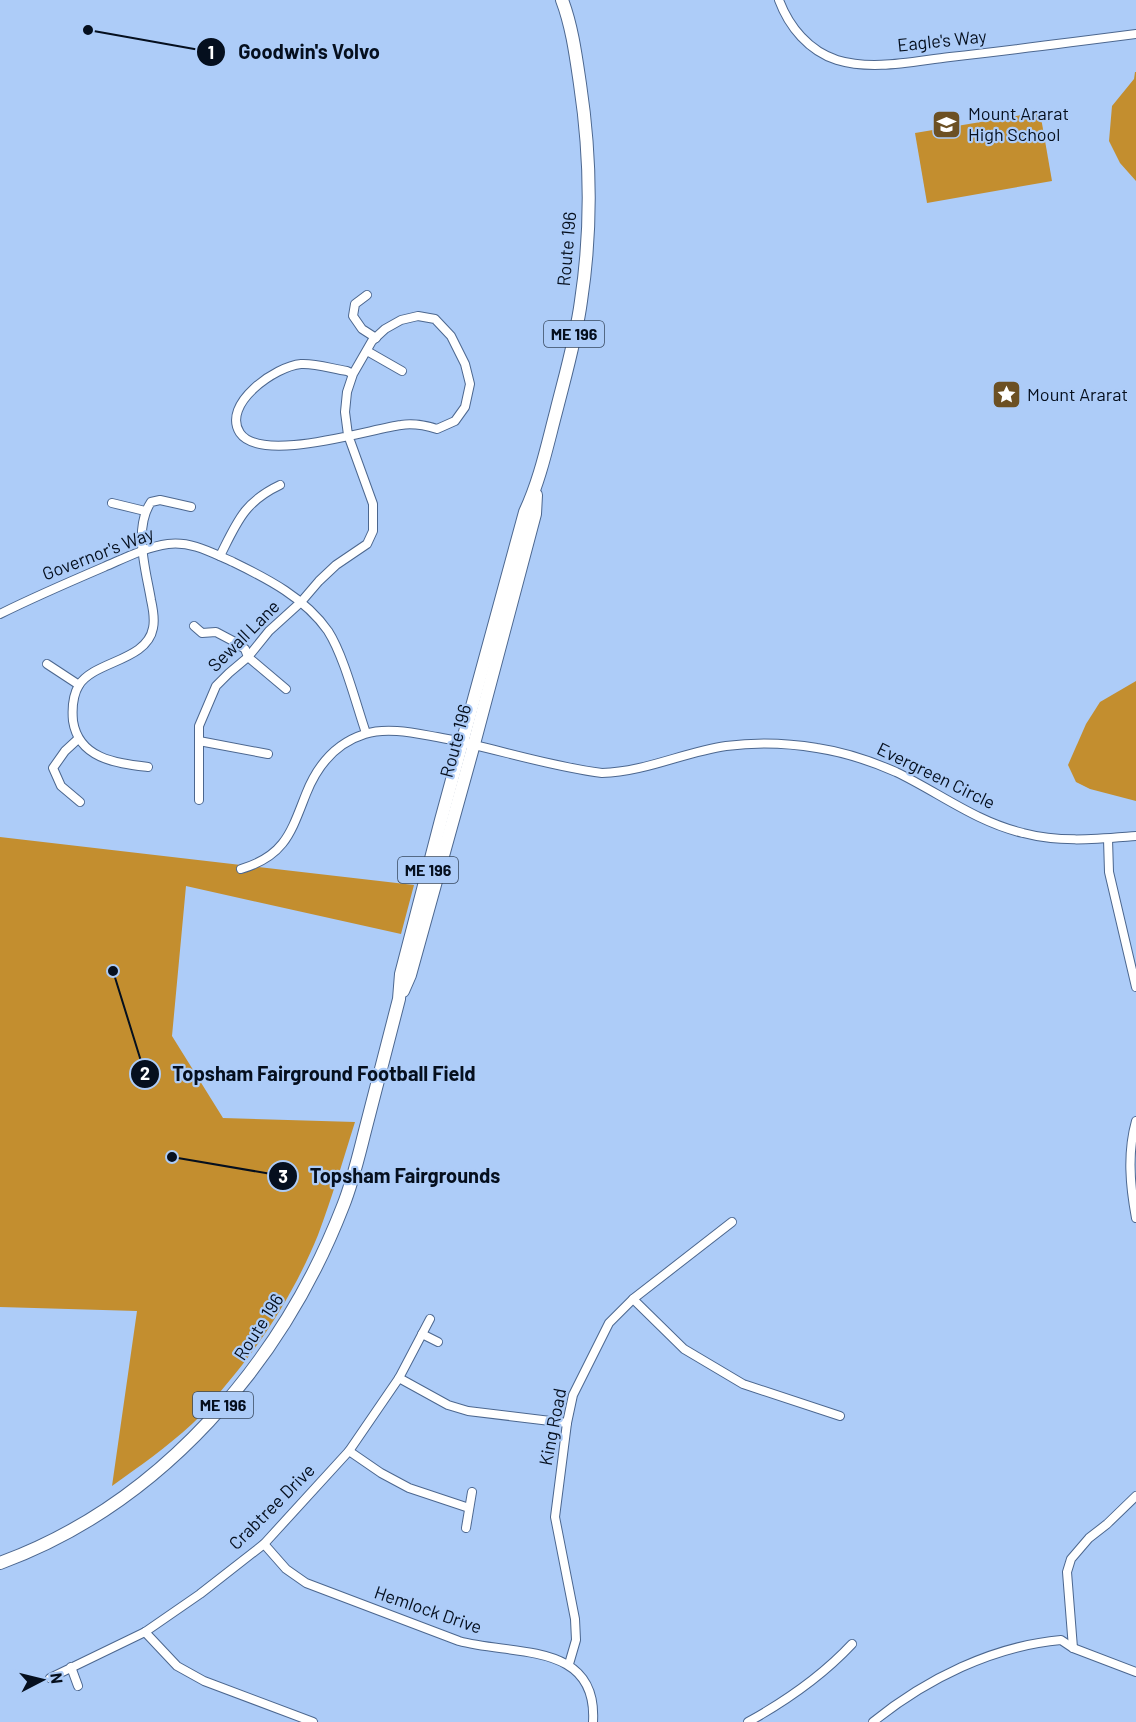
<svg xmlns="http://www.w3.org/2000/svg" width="1136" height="1722" viewBox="0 0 1136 1722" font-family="Barlow,sans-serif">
  <rect width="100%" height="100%" fill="#adccf8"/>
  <g fill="#c38e2f">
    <polygon points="1135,72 1136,72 1136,181 1120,163 1109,141 1112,106 1134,79"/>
    <polygon points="1040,112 1052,181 927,203 915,133"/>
    <polygon points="1136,681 1136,801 1090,789 1076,782 1068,765 1086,724 1100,702"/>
    <path d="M0 837 414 885 401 934 186 886 172 1036 223 1118 355 1122C343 1160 332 1198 318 1235 295 1291 264 1340 225 1386 214 1399 204 1413 192 1424 167 1447 140 1466 112 1486L137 1311 0 1307Z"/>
  </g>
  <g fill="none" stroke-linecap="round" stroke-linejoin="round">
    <defs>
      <g id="minor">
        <path d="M779 0C789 27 809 51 837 60 873 71 914 61 950 57 1012 50 1074 42 1136 34"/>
        <polyline points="367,295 355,304 353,316 362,329 376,338"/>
        <polyline points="367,351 402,371"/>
        <polyline points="112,503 145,511"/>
        <path d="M220 556C237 522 244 502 280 485"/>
        <path d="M0 614C34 597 69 582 104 567 125 558 146 547 168 544 192 541 212 553 233 562 268 579 305 598 328 631 344 656 356 704 366 733"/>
        <polyline points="194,626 202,633 216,632 233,641 245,649 248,657 286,689"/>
        <polyline points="47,664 79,685"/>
        <polyline points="78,739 65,751 53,768 61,786 80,802"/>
        <polyline points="199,741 268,754"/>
        <path d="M148 767C116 763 79 759 73 721 72 710 73 695 79 685 94 661 147 661 153 628 155 619 153 609 151 600 146 570 133 529 151 502L160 500 191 507"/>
        <path d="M199 800V726L216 686 229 673 248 657 269 631 301 602 319 581 336 565 367 544 373 531V504L348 435 345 412 347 392 353 374 372 341 385 329 401 320 418 316 435 319 451 336 465 364 470 384 465 407 455 421 437 429C424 425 414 423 401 425 370 429 261 464 240 433 221 404 276 366 301 364 315 363 333 369 347 371L353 374"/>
        <polyline points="1108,839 1109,872 1136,987"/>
        <path d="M241 869C285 856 291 832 306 794 317 766 336 743 365 734 387 727 414 733 437 737 492 747 546 766 602 773 645 772 684 752 726 746 756 742 788 743 817 748 844 752 871 761 896 772 938 792 976 822 1023 833 1061 843 1097 839 1136 836"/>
        <path d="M1136 1121C1127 1153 1130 1186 1136 1218"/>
        <polyline points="633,1299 684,1349 743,1384 840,1416"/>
        <polyline points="422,1334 438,1342"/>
        <polyline points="399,1378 448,1405 468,1411 567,1423"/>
        <polyline points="349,1451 381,1473 409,1488 469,1508"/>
        <polyline points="466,1528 472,1492"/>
        <path d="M264 1544 286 1569 306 1583 459 1641C513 1656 598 1641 593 1722"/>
        <polyline points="145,1632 177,1666 204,1681 313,1722"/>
        <polyline points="1073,1648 1067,1572 1071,1559 1089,1538 1107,1524 1136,1496"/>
        <polyline points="569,1664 576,1640 575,1619 555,1517 567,1423 573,1395 609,1323 633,1299 732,1222"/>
        <polyline points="71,1667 78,1686"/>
        <polyline points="50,1678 145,1632 200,1594 264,1544 349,1451 399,1378 430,1319"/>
        <path d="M748 1722C786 1701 822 1676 852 1644"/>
        <path d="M873 1722C926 1679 993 1646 1061 1640L1073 1648 1136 1672"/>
      </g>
      <g id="highway">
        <polyline points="403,991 410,975 474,744 535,514 536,495"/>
        <path d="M0 1563C161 1504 282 1363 343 1206 353 1181 359 1154 366 1127 377 1085 388 1042 399 999L401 974 441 820 525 512C540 480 547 446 556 412 565 376 576 339 581 301 592 229 591 157 580 84 576 57 572 26 562 0"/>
      </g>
    </defs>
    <use href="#minor" stroke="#4c678f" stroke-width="10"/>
    <use href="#highway" stroke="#4c678f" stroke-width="14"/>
    <use href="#minor" stroke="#fff" stroke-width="8"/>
    <use href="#highway" stroke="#fff" stroke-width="12"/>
  </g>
  <defs>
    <symbol id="school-square" viewBox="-11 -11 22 22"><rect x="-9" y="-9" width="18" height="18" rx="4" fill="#6c5023" stroke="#adccf8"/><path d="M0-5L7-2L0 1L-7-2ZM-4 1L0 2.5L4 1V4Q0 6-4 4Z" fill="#fff"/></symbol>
    <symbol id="sight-square" viewBox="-11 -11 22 22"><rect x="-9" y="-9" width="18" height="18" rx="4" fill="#6c5023" stroke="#adccf8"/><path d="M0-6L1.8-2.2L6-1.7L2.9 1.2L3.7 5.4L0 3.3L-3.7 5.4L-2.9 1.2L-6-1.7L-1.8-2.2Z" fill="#fff"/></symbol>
  </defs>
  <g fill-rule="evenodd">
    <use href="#school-square" x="930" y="108" width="33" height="33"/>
    <use href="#sight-square" x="990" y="378" width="33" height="33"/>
  </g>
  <g text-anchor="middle" stroke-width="4.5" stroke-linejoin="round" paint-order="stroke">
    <g fill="#adccf8" stroke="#37485f" stroke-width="1.5">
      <rect x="544" y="321" width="60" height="26" rx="4.5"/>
      <rect x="398" y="857" width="60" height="26" rx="4.5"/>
      <rect x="193" y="1392" width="60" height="26" rx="4.5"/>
    </g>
    <g font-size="16" font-weight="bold" fill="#050f1e">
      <text x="574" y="340">ME 196</text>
      <text x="428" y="876">ME 196</text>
      <text x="223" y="1411">ME 196</text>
    </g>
    <g font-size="18" fill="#050f1e" stroke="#adccf8">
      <text transform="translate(942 41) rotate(-6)" y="6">Eagle's Way</text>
      <text transform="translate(567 249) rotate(-85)" y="6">Route 196</text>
      <text transform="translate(98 554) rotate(-21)" y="6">Governor's Way</text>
      <text transform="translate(244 636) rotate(-45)" y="6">Sewall Lane</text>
      <text transform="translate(456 741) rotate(-75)" y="6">Route 196</text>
      <text transform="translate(936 776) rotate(26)" y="6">Evergreen Circle</text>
      <text transform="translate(259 1327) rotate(-57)" y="6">Route 196</text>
      <text transform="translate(553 1427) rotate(-79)" y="6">King Road</text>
      <text transform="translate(272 1507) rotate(-45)" y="6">Crabtree Drive</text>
      <text transform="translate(428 1610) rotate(19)" y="6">Hemlock Drive</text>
    </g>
    <g font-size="18" fill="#050f1e" stroke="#adccf8" text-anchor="start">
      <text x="968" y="120">Mount Ararat<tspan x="968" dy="21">High School</tspan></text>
      <text x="1027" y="401">Mount Ararat</text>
    </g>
  </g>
  <path fill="none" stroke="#050f1e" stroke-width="2" d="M88 30L211 52M113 971L145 1074M172 1157L283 1176"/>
  <g fill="#050f1e" stroke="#adccf8" stroke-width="2">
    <circle cx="88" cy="30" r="6"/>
    <circle cx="113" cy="971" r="6"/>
    <circle cx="172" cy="1157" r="6"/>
    <circle cx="211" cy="52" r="15"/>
    <circle cx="145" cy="1074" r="15"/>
    <circle cx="283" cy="1176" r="15"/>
  </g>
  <g font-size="18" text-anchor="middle" font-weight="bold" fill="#fff">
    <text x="211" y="59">1</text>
    <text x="145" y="1080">2</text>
    <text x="283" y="1183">3</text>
  </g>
  <g font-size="20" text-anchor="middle" font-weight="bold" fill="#050f1e" stroke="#adccf8" stroke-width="4.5" stroke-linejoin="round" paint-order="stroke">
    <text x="309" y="59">Goodwin's Volvo</text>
    <text x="324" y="1081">Topsham Fairground Football Field</text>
    <text x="405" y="1183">Topsham Fairgrounds</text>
  </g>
  <g transform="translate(42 1680) rotate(83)" stroke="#adccf8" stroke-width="4.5" paint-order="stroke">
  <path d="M0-4.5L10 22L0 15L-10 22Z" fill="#050f1e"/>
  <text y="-9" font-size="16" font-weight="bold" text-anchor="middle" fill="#050f1e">N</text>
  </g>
</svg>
